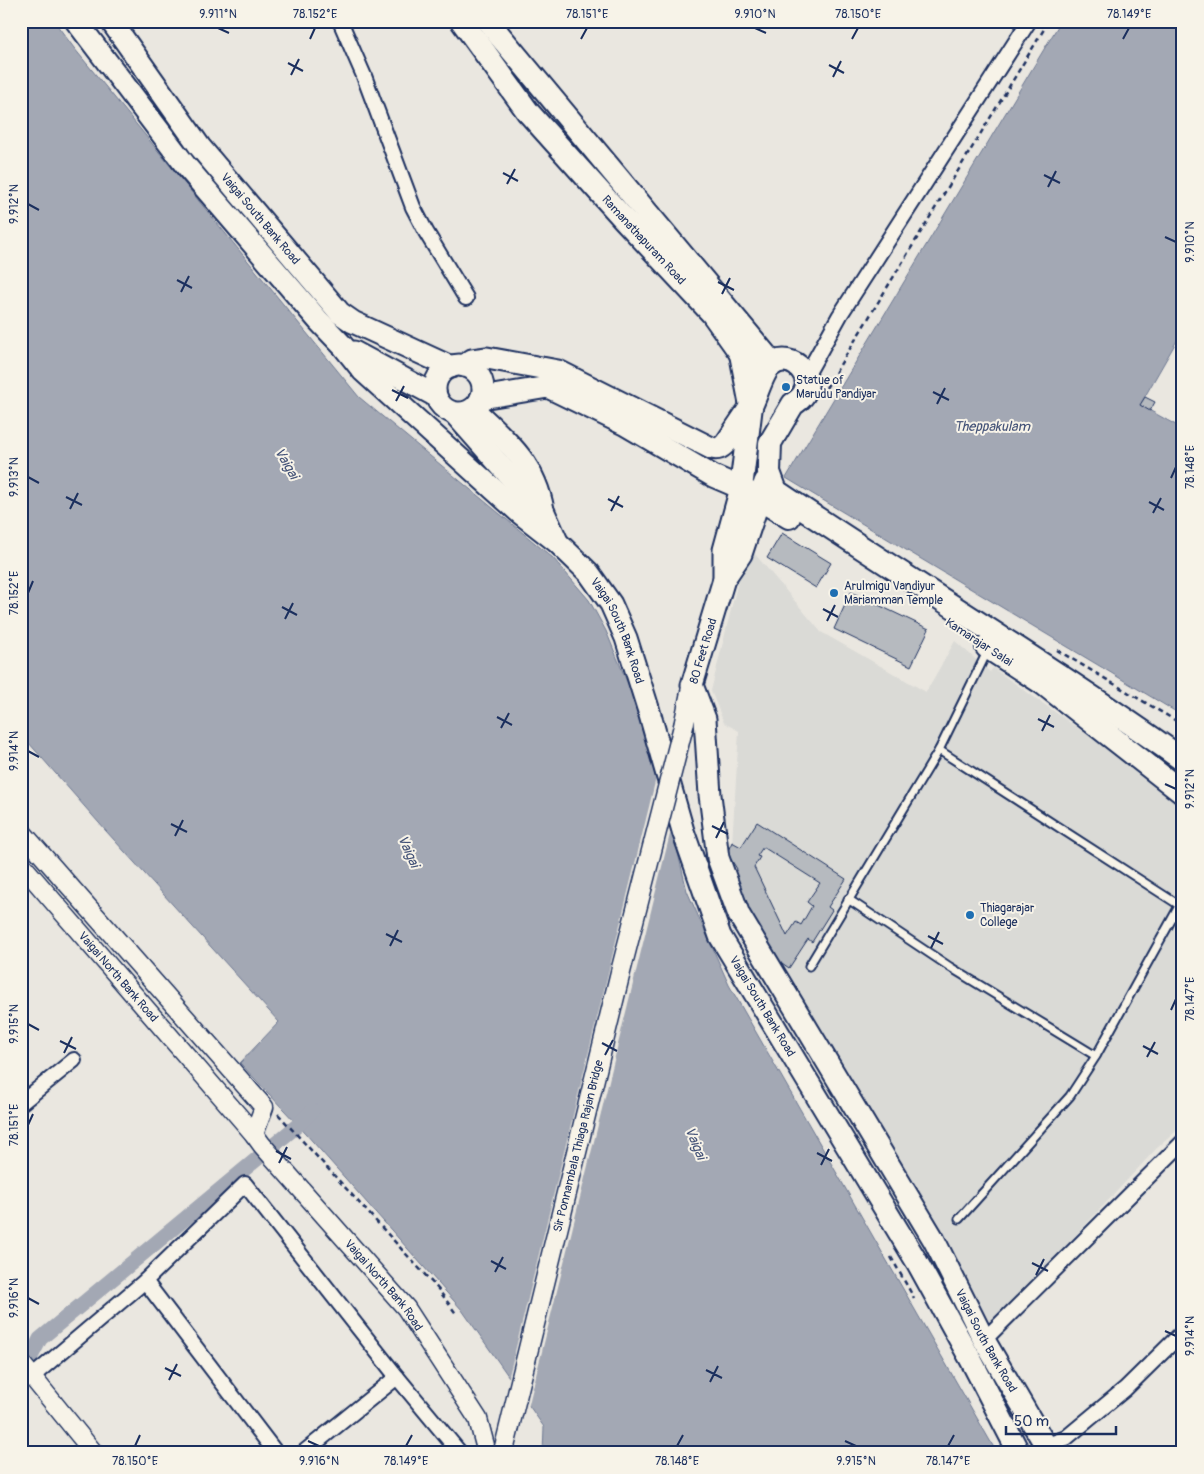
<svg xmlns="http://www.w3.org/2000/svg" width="1204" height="1474" viewBox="0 0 1204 1474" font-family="Pangolin,sans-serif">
  <rect width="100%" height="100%" fill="#eae7e0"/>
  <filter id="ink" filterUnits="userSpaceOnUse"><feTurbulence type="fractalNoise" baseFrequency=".02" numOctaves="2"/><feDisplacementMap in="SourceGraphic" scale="10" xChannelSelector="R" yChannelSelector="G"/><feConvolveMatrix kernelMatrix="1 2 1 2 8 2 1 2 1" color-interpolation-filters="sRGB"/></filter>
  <g filter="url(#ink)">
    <polygon fill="#dadad6" points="749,551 754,553 821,632 926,692 955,641 990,672 993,668 1183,803 1183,1125 1156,1149 985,1333 782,969 731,860 739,731 724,723 711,691 743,561"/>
    <g fill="#a3a8b4" stroke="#6d7892">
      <polygon points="21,21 54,21 74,48 359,397 553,558 589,600 606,631 651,740 687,891 729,985 997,1453 543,1453 544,1427 462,1310 298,1125 240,1063 279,1022 106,831 21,734"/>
      <polygon points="1061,21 1183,21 1183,330 1140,405 1183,429 1183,716 786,478"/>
    </g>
    <polygon fill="#eae7e0" points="659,766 673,822 528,1408 508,1380"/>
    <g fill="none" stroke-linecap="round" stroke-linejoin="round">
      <polyline stroke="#a3a8b4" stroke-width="15" points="21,1376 40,1339 298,1125 312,1111"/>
    </g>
    <g fill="#b6babf" stroke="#1b2f5e" fill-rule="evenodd">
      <polygon points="1145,397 1155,402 1150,411 1140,405"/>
      <polygon points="782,533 831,563 816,588 767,558"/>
      <polygon points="851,592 929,629 911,666 834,629"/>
      <path d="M757 822 846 879 828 907 832 910 812 942 808 939 789 968 772 956 733 876 737 869 727 853 732 842 741 847ZM763 847 820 883 807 902 812 906 801 925 796 922 787 936 754 867 760 857 757 856Z"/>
    </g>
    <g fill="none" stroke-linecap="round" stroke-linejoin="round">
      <defs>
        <g id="service">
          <polyline points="939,750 1179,905"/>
          <polyline points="848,899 950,967 1096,1056"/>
          <polyline points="809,966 939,750 988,650"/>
          <polyline points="959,1219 1070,1096 1096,1056 1183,899"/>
        </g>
        <g id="minor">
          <polyline points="340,21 364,76 413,207 426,232 466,298"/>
          <polyline points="806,376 840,315 1029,21"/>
          <polyline points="21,1103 74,1060"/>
          <polyline points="145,1281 276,1453"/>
          <polyline points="984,1340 1183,1142"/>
          <polyline points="33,1376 145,1281 245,1184 397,1377 460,1453"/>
          <polyline points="1045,1446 1066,1438 1125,1389 1183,1332"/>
          <polyline points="303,1453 397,1377"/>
        </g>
        <g id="tertiary">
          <polyline points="21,831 264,1107 254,1134"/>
          <path id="s1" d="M21 864 254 1134 262 1145 406 1308 478 1419 487 1453"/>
          <polyline points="21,1363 94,1453"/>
        </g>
        <polyline id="secondary" points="684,724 692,685"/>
        <g id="primary">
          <path id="s2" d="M76 21 186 166 319 321 343 346 363 371 520 513 557 542 589 573 611 604 626 638 648 708 683 831 720 936 917 1262 971 1360 1019 1453"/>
          <path id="s3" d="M111 21 200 147 340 313 353 322 451 367"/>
          <polyline points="354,352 436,396"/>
          <circle cx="459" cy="389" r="24"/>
          <path d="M464 366 472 360 487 358 558 371 711 448C718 450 721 448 726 443L751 406"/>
          <polyline points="481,398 548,387 624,424 713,476 741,488 724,550 724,579"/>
          <path d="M473 409C506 440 535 463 543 510"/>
          <polyline points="454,413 530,499 543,510 556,539"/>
          <path id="s4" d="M765 482 741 554 724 579 692 685 705 719 710 795 718 858 739 915 934 1240 984 1340 1050 1453"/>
        </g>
        <g id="trunk">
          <path id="s5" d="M462 21 528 112 624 219 712 313 749 365"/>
          <polyline points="489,21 499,35 773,364"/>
          <polyline points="741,354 751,406 741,488 789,517"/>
          <path d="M751 406C756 396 762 375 769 367 792 345 826 385 793 404L770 443 769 472 776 491C911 582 1050 665 1183 760"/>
          <polyline points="987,647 1044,684 1183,793"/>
        </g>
      </defs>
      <use href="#service" stroke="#1b2f5e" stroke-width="11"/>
      <use href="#minor" stroke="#1b2f5e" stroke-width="18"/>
      <use href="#tertiary" stroke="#1b2f5e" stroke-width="21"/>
      <use href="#secondary" stroke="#1b2f5e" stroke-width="22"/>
      <use href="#primary" stroke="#1b2f5e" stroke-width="25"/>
      <use href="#trunk" stroke="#1b2f5e" stroke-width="26"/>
      <g stroke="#1b2f5e" stroke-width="2.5" stroke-dasharray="5 4" stroke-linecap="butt">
        <polyline points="826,388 1049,21"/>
        <polyline points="1057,650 1183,725"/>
        <polyline points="278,1114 438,1289 457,1315"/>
        <polyline points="891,1257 914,1298"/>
      </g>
      <use href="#service" stroke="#f7f3e8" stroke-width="7"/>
      <use href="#minor" stroke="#f7f3e8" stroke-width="14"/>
      <use href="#tertiary" stroke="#f7f3e8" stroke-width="18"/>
      <use href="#secondary" stroke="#f7f3e8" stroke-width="19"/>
      <use href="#primary" stroke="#f7f3e8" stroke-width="21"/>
      <use href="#trunk" stroke="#f7f3e8" stroke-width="22"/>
      <defs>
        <g id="secondary-bridge">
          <path id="s6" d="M503 1453 621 970 684 724"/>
        </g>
      </defs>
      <use href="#secondary-bridge" stroke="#1b2f5e" stroke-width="22" stroke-linecap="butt"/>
      <use href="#secondary-bridge" stroke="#f7f3e8" stroke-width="19"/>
    </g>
  </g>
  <path fill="none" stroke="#1b2f5e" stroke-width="2" d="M218 28 229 33M755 28 766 33M310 39 315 28M581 39 587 28M852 39 858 28M1123 39 1129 28M288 63 303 71M829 65 844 73M291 75 299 59M833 77 841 61M503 173 518 181M1044 175 1060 183M507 184 515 169M1048 187 1056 171M28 204 39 210M1165 237 1176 242M177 280 192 288M718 282 734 290M181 292 189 276M722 294 730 278M392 390 408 398M933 392 949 400M396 401 404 386M937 404 945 388M28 477 39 483M1171 478 1176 467M66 497 82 505M608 499 623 507M1149 502 1164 510M70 509 78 493M611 511 619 496M1153 513 1161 498M28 593 33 581M282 607 297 615M823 609 838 617M285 619 293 603M827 621 835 605M497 717 512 725M1038 719 1054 727M501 728 509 713M1042 731 1050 715M28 751 39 757M1165 784 1176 789M171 824 187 832M712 826 728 834M175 836 183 820M716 838 724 822M386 934 402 942M928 936 943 944M390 946 398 930M931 948 939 932M1171 1010 1176 999M28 1024 39 1030M60 1041 76 1049M602 1043 617 1051M1143 1046 1158 1054M64 1053 72 1037M605 1055 613 1040M1147 1057 1155 1042M28 1125 33 1114M276 1151 291 1159M817 1153 832 1161M279 1163 287 1147M821 1165 829 1149M491 1261 506 1269M1032 1263 1048 1271M495 1272 503 1257M1036 1275 1044 1259M28 1298 39 1304M1165 1331 1176 1336M165 1368 181 1376M706 1370 722 1378M169 1380 177 1364M710 1382 718 1366M308 1441 319 1446M845 1441 856 1446M135 1446 140 1435M406 1446 412 1435M677 1446 683 1435M948 1446 954 1435"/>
  <g fill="#1f6fb2" stroke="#f7f3e8" stroke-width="2">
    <circle cx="786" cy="387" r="5"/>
    <circle cx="834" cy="593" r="5"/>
    <circle cx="970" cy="915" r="5"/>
  </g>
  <g text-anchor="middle" stroke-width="4" stroke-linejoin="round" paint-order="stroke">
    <g font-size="12" fill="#1b2f5e" stroke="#f7f3e8">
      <text dy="4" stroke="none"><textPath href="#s3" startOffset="248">Vaigai South Bank Road</textPath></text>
      <text dy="4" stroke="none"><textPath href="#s5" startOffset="285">Ramanathapuram Road</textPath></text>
      <text dy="4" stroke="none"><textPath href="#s2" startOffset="821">Vaigai South Bank Road</textPath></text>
      <text transform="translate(979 642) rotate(33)" y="4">Kamarajar Salai</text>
      <text transform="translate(703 651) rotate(-73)" y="4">80 Feet Road</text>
      <text dy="4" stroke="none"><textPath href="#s1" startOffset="149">Vaigai North Bank Road</textPath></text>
      <text dy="4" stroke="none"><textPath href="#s2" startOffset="1226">Vaigai South Bank Road</textPath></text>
      <text dy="4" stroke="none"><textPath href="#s6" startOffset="316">Sir Ponnambala Thiaga Rajan Bridge</textPath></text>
      <text dy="4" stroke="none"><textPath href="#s1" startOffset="556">Vaigai North Bank Road</textPath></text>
      <text dy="4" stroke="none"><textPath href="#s4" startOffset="946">Vaigai South Bank Road</textPath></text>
    </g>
    <g font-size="12" fill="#1b2f5e" stroke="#f7f3e8" text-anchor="start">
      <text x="796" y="384">Statue of<tspan x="796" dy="14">Marudu Pandiyar</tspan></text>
      <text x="844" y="590">Arulmigu Vandiyur<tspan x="844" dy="14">Mariamman Temple</tspan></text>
      <text x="980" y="912">Thiagarajar<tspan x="980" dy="14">College</tspan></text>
    </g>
    <g font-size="14" font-style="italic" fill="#445378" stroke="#f7f3e8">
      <text x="992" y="431">Theppakulam</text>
      <text transform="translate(287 463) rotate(60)" y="5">Vaigai</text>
      <text transform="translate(409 851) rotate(66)" y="5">Vaigai</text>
      <text transform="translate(696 1143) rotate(68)" y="5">Vaigai</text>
    </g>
  </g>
  <rect width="1204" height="1474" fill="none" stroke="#f7f3e8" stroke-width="55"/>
  <path d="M1006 1426v8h110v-8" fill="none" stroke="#1b2f5e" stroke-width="2.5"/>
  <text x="1014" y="1426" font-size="15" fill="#1b2f5e" stroke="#f7f3e8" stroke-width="4" paint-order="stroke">50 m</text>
  <rect x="28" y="28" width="1148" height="1418" fill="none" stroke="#1b2f5e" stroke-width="2"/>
  <g font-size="12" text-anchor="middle" fill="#1b2f5e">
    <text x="218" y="18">9.911°N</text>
    <text x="315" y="18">78.152°E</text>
    <text x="587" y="18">78.151°E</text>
    <text x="755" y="18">9.910°N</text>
    <text x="858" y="18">78.150°E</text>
    <text x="1129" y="18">78.149°E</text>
    <text transform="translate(14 204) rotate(-90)" y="4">9.912°N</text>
    <text transform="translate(1190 242) rotate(-90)" y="4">9.910°N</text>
    <text transform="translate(1190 467) rotate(-90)" y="4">78.148°E</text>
    <text transform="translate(14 477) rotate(-90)" y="4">9.913°N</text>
    <text transform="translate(14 593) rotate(-90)" y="4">78.152°E</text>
    <text transform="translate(14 751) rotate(-90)" y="4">9.914°N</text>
    <text transform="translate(1190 789) rotate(-90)" y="4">9.912°N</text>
    <text transform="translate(1190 999) rotate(-90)" y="4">78.147°E</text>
    <text transform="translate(14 1024) rotate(-90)" y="4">9.915°N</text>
    <text transform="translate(14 1125) rotate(-90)" y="4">78.151°E</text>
    <text transform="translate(14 1298) rotate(-90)" y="4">9.916°N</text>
    <text transform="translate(1190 1336) rotate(-90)" y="4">9.914°N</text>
    <text x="135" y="1465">78.150°E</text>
    <text x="319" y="1465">9.916°N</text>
    <text x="406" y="1465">78.149°E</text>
    <text x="677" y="1465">78.148°E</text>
    <text x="856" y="1465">9.915°N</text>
    <text x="948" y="1465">78.147°E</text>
  </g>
</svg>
